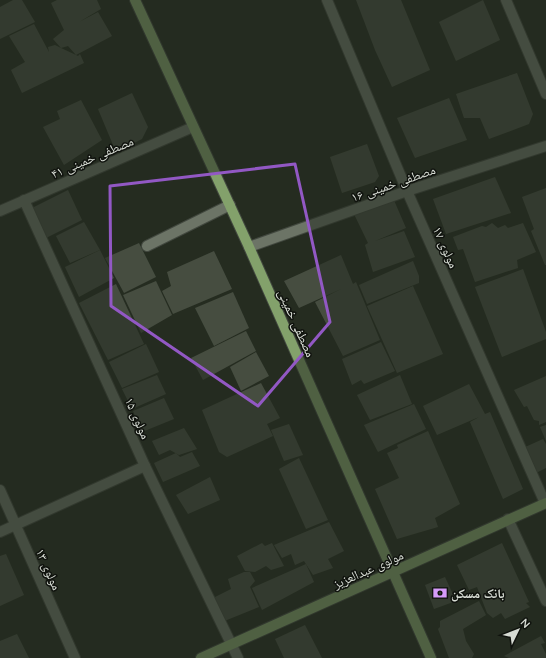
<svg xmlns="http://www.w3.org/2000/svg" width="546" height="658" viewBox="0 0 546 658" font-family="Quicksand,'Noto Naskh Arabic',sans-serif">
  <rect width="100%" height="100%" fill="#252c20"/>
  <g fill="#464d40">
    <polygon points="13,0 22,0 35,22 0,39 0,7"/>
    <polygon points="57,0 97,0 101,9 79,22 98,12 112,36 76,55 78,56 80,54 84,63 22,93 11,70 25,62 9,36 34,24 49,52 48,47 55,45 61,48 76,55 68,46 61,48 53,39 64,30 51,3"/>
    <polygon points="356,0 401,0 430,70 392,87 375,50"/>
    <polygon points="483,0 500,40 456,61 439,22"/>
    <polygon points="517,73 533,114 529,124 489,139 480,118 464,118 456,94"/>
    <polygon points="132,93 148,127 142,139 116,152 98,109"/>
    <polygon points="449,98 467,140 415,158 397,118"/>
    <polygon points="81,100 102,140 64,165 43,127 60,119 57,111"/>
    <polygon points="367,144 379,176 375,182 342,193 330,157"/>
    <polygon points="495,177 511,213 446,234 433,199"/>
    <polygon points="546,188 546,265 545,265 531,231 534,229 522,197"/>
    <polygon points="68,190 82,220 46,238 32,208"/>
    <polygon points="393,198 406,228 375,241 404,231 415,257 373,272 365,245 368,243 353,212"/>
    <polygon points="84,222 100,250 70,263 56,236"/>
    <polygon points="492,223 498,228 505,225 508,228 523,223 536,252 517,260 518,268 475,282 463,249 458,250 453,237 482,226 486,227"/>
    <polygon points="139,243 156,277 124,293 105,258"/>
    <polygon points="100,250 114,278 79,297 65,267"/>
    <polygon points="214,251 232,289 173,314 162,291 171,286 167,272"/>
    <polygon points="341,255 353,284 356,282 380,340 343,356 315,302 341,289 299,308 284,281"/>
    <polygon points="413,261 419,276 419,283 367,304 359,285"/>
    <polygon points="523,269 546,332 546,339 502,357 475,287"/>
    <polygon points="156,281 172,315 141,333 123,295"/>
    <polygon points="116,284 144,344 108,360 79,303"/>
    <polygon points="413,286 443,354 397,373 367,306"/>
    <polygon points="233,292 249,328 214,346 195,308"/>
    <polygon points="246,331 256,351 203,380 191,358"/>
    <polygon points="381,342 395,371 364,384 361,380 352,385 342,359"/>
    <polygon points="146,344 159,372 122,388 109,362"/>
    <polygon points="256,352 269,376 241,391 230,367"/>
    <polygon points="157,375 166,394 132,409 122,389"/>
    <polygon points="400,375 412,404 370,420 357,395"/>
    <polygon points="546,376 546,422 539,425 539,421 534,420 527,406 524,407 514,390"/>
    <polygon points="261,383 280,418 267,424 273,436 227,457 219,452 202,410"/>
    <polygon points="469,384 485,414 490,412 523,489 503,499 470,422 479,417 437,435 423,406"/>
    <polygon points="164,398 174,419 142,432 133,411"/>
    <polygon points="414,404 426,429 378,452 364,425"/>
    <polygon points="289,424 303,455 284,461 271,430"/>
    <polygon points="546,425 546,441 540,427"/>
    <polygon points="184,428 197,449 179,455 170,450 159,455 152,441"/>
    <polygon points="428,431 460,504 435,518 438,527 397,539 375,489 399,478 387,453 398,448 397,445"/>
    <polygon points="543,439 546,444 546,468 534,474 523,448"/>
    <polygon points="192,452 200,466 163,482 154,463 176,453 180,457"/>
    <polygon points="299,458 328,520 306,529 279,469"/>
    <polygon points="210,477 220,500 188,514 176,495"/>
    <polygon points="329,522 344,551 328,559 333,568 313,575 304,561 295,565 291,554 282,558 274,545"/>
    <polygon points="262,543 265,546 272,543 284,566 271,570 266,566 255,572 245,571 237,556"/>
    <polygon points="502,543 529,602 526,603 530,607 505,619 501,613 493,618 487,613 477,587 469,590 457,565"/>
    <polygon points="6,554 24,595 0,606 0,556"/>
    <polygon points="306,564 314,582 262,610 252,588"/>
    <polygon points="244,572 250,572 255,581 250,587 259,607 222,622 211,599 231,589 228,579"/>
    <polygon points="445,577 456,601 434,609 425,585"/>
    <polygon points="479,601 486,615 463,629 466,641 474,654 472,658 449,658 438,629 440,627 440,621"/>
    <polygon points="305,625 322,658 284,658 275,639"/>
    <polygon points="17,634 29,658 0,658 0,641"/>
    <polygon points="541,636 545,643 541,644 546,654 546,658 509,658 504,656"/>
  </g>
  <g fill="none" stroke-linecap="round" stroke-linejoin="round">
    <defs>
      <g id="minor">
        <polyline points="327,0 407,191 545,503"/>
        <polyline points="506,0 546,94"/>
        <polyline points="24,200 145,466 238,658"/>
        <polyline points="0,211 193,127"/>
        <polyline points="147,246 230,205"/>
        <polyline points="249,247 407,191 546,146"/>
        <polyline points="0,490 75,658"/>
        <polyline points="508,519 546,601"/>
        <polyline points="0,532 145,466"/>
      </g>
      <g id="major">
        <polyline points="135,0 249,247 431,658"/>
        <polyline points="201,658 546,503"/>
      </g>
    </defs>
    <use href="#minor" stroke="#42483f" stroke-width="12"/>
    <use href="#major" stroke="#42483f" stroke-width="12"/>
    <use href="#minor" stroke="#6c7466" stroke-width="10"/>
    <use href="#major" stroke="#83a16b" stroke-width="10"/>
  </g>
  <path d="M0 0H546V658H0ZM295 164 330 322 258 406 111 306 110 186Z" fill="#252c20" fill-opacity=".55" fill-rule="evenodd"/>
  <path fill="none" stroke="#9258c4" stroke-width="3" stroke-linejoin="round" d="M295 164 330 322 258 406 111 306 110 186Z"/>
  <defs>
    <symbol id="bank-bare" viewBox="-9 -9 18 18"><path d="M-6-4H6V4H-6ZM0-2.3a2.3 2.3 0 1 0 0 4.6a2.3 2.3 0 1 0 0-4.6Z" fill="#d69bfa" stroke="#10130e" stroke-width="2.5" paint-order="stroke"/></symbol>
  </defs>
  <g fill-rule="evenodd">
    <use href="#bank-bare" x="430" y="583" width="20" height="20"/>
  </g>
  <g text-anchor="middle" stroke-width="3" stroke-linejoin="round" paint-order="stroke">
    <g font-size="13" fill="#d7dcd4" stroke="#10130e">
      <text transform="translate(92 157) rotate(-23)" y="5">مصطفی خمینی ۴۱</text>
      <text transform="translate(393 183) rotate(-19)" y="5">مصطفی خمینی ۱۶</text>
      <text transform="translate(446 247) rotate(66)" y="5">مولوی ۱۷</text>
      <text transform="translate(297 323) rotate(66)" y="5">مصطفی خمینی</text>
      <text transform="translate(138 418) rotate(66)" y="5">مولوی ۱۵</text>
      <text transform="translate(49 569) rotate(66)" y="5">مولوی ۱۳</text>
      <text transform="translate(368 569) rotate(-24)" y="5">مولوی عبدالعزیز</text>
    </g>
    <g font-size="13" font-weight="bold" fill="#d7dcd4" stroke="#10130e" text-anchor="start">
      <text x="451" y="598">بانک مسکن</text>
    </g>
  </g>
  <g transform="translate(518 630) rotate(47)" stroke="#10130e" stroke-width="3" paint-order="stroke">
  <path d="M0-3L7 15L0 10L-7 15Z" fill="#d7dcd4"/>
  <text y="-6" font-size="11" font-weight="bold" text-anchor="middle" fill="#d7dcd4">N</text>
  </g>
</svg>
